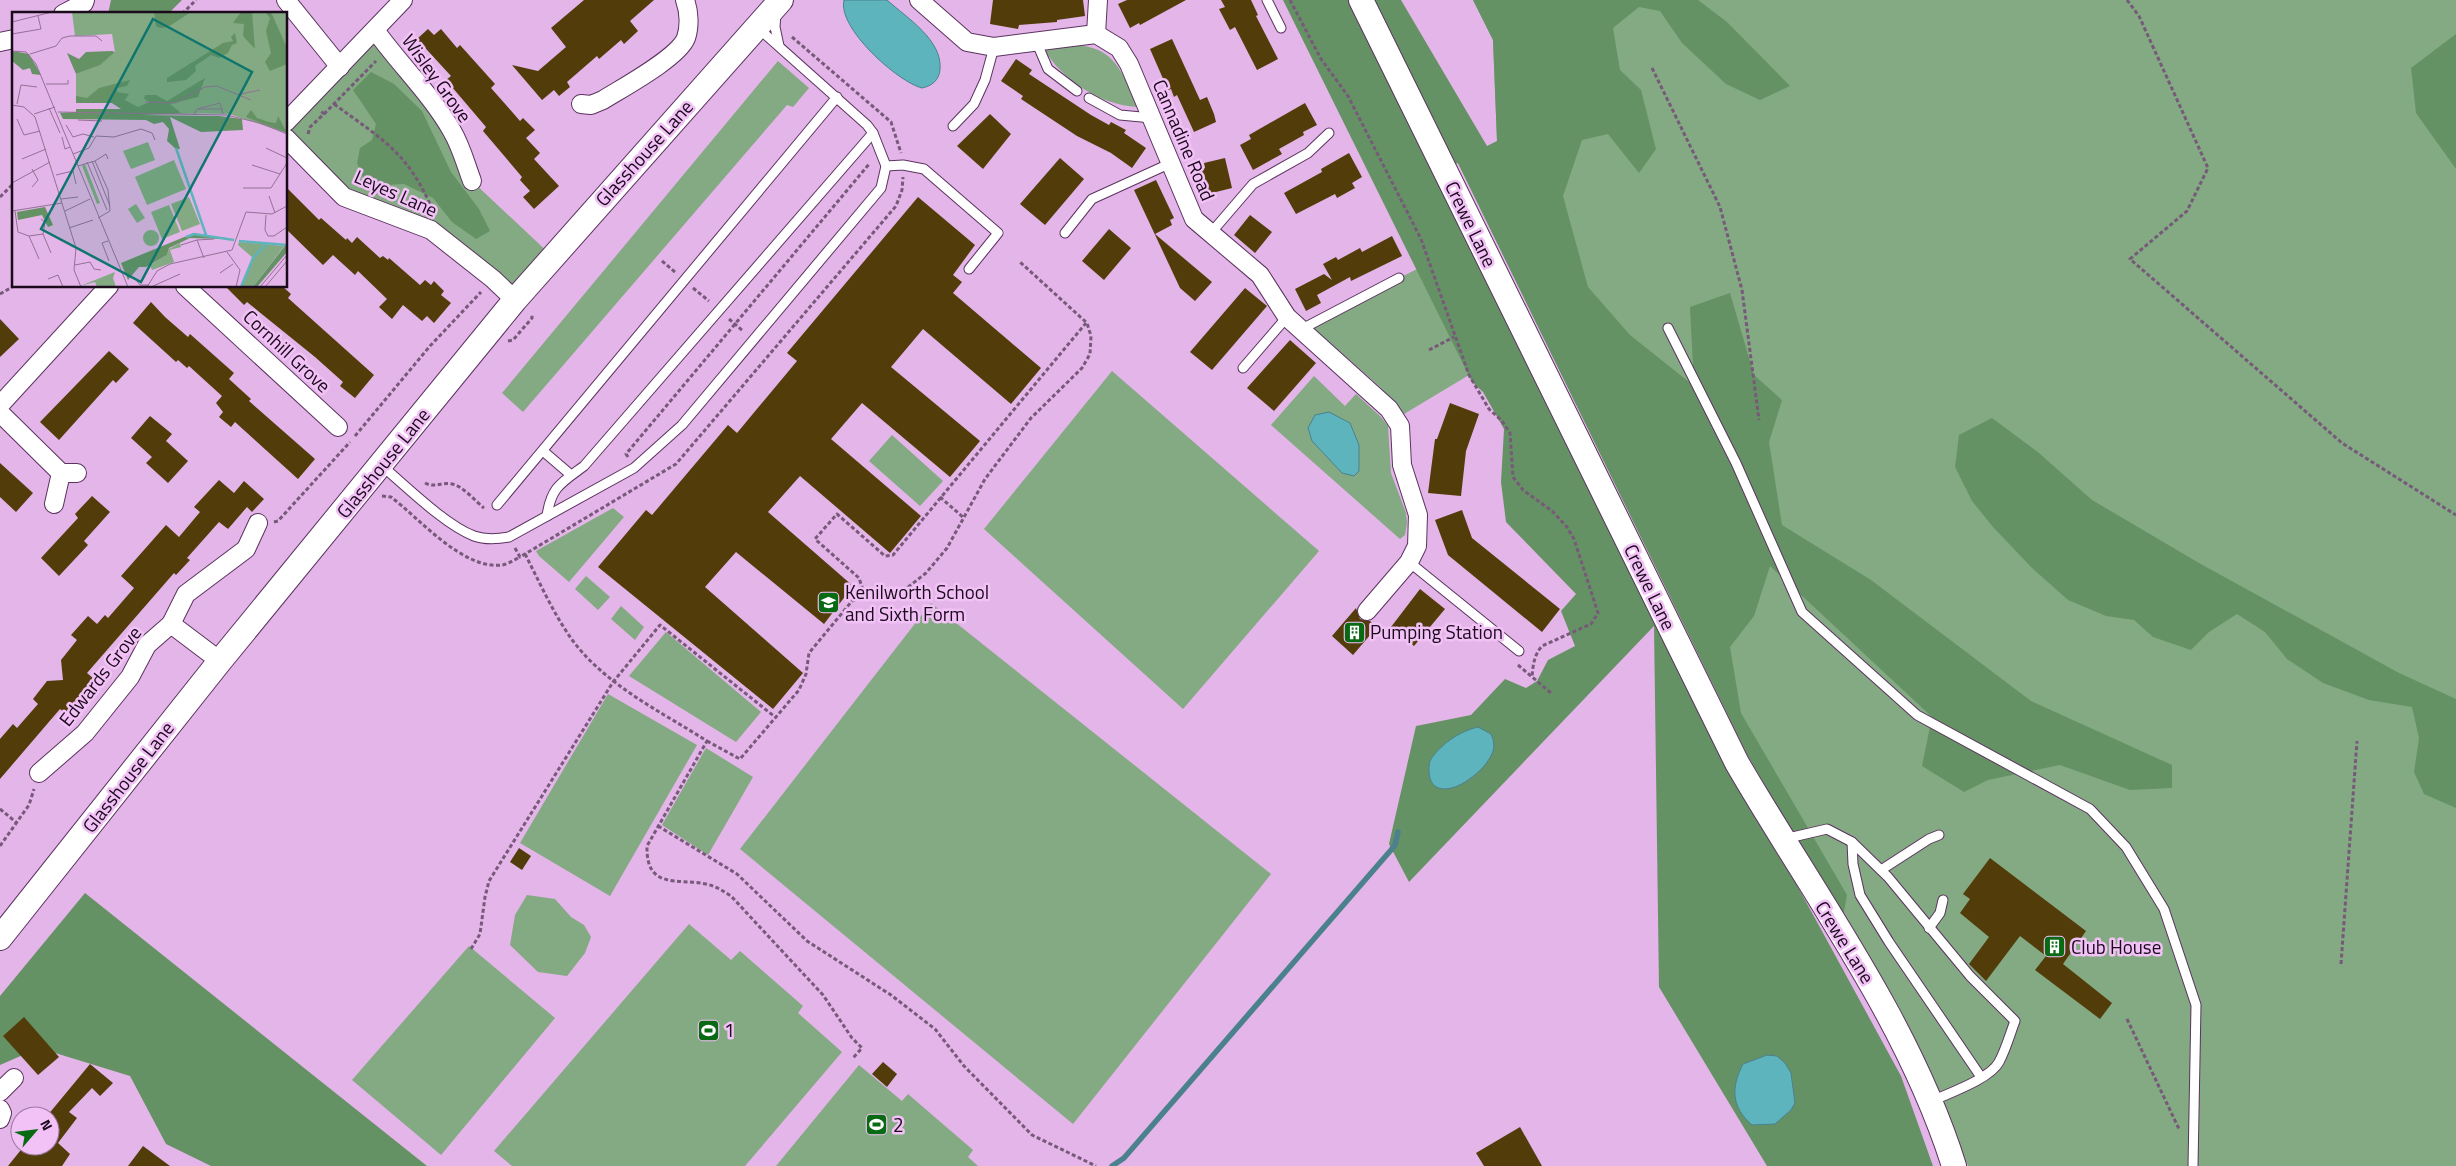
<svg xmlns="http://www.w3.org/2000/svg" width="2456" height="1166" viewBox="0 0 2456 1166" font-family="'Titillium Web',sans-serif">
  <rect width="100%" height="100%" fill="#e4b5e8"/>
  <g fill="#83aa82">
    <polygon points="1473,0 2456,0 2456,1166 1968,1166 1937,1087 1921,1057 1748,756 1458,163 1497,141 1493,40"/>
    <polygon points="375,30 425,93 472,181 553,257 515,300 431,230 344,197 286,138 286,122"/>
    <path d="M1073 45C1115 46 1123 73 1137 107 1101 105 1062 80 1044 49Z"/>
    <polygon points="778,61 809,88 793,107 787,105 523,412 502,393"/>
    <polygon points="1417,269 1469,375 1404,414 1379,386 1309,324"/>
    <polygon points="1112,371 1319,551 1183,709 984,529"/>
    <polygon points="1314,376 1345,406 1356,394 1381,417 1388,426 1391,473 1406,513 1407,523 1405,535 1400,539 1271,425"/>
    <polygon points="892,435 943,481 920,506 869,461"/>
    <polygon points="613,508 624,517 569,582 539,556 536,551"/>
    <polygon points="586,576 610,597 598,610 575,589"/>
    <polygon points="931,603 1271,874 1073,1124 740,849"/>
    <polygon points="621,606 644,627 635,640 611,619"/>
    <polygon points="666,632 761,712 736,742 629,676"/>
    <polygon points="608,694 697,745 610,896 520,843"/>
    <polygon points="706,748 753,777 708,855 662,825"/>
    <polygon points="527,895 555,899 571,917 584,925 591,937 585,953 567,976 538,972 510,945 515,915"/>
    <polygon points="689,924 731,960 740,951 803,1006 798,1013 842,1052 745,1166 512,1166 494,1151"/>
    <polygon points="469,946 555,1018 441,1155 352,1080"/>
    <polygon points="859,1065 902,1101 908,1094 973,1150 968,1157 978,1166 776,1166"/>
  </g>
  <g fill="#659264">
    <polygon points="111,0 182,0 168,14 108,14"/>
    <polygon points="1283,0 1401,0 1487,146 1497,141 1493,40 1473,0 1698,0 1727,22 1790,86 1760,100 1726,84 1682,43 1660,11 1639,7 1613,28 1620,70 1641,90 1656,149 1639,173 1608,134 1582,140 1563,196 1588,287 1630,335 1694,386 1690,307 1730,293 1754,375 1782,400 1769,442 1782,525 1871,580 2031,701 2172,765 2172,788 2130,790 2060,765 1988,780 1964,792 1922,766 1932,717 1770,566 1754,616 1730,647 1741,713 1847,895 1843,917 1748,756 1458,163 1444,170 1533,374 1655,625 1901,1076 1933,1166 1767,1166 1659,987 1654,626 1409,882 1389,844 1416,726 1471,715 1505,679 1526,688 1537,681 1548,660 1575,646 1561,611 1576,594 1506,522 1501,482 1504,429 1483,392 1472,382"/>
    <polygon points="2456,34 2456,169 2416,113 2411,68"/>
    <polygon points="371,72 394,84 422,111 451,172 479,209 490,231 476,239 452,222 433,198 404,184 385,185 373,183 363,178 357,163 360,148 372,140 376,124 353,90"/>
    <polygon points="1992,418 2039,453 2092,500 2199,563 2399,673 2456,699 2456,808 2424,794 2414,772 2419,738 2412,707 2369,700 2323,683 2287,659 2265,632 2237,614 2209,632 2191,650 2153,637 2134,620 2106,616 2068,600 2032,568 1993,527 1972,501 1955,467 1959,435"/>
    <polygon points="85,893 427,1166 211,1166 166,1144 130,1076 39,1048 0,1065 0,996"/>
  </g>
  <g fill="#5eb4bd" stroke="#4a818d">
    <path d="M844 0H887C907 18 943 40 940 70 939 80 932 86 922 88 898 82 837 28 844 0Z"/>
    <polygon points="1329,412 1350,423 1359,445 1359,471 1354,476 1342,473 1312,441 1308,428 1315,415"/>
    <path d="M1478 727 1491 734C1497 747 1493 754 1485 765 1480 771 1474 776 1468 780 1453 791 1429 796 1429 770 1429 767 1429 762 1431 759 1441 744 1460 731 1478 727Z"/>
    <path d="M1767 1055 1777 1056 1785 1063 1791 1073 1795 1103 1791 1110 1775 1124 1752 1125C1731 1107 1731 1087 1743 1064Z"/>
  </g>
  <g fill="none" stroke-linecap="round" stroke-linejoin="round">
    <polyline stroke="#4a818d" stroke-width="5.5" points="1112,1166 1124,1158 1391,850 1395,845 1398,832"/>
  </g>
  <g fill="#523c0a">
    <polygon points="584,0 654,0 630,21 638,31 624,44 621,40 599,59 597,56 567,82 570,87 559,96 554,90 542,100 512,65 538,71 566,47 551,28"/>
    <polygon points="993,0 1083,0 1085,16 1057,20 1057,22 1019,25 1018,29 990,24"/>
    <polygon points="1127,0 1186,0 1140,25 1139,23 1130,28 1118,4"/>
    <polygon points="1221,0 1251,0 1258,15 1256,16 1278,59 1257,70 1235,27 1230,30 1219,9 1225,7"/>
    <polygon points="428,29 434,35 441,29 457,48 460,45 495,84 491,88 520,121 523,118 535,130 526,138 540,153 534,159 559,186 534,209 523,197 530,191 520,180 522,177 483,131 486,127 446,80 451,76 417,39"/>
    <polygon points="1172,39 1200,100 1207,97 1214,114 1216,122 1194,132 1177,95 1174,97 1171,89 1168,90 1150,49"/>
    <polygon points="1016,59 1032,70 1029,74 1091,115 1109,125 1111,122 1126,130 1124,133 1146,148 1132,168 1111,153 1077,136 1021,99 1023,96 1001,81"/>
    <polygon points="1305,103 1317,125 1303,132 1304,135 1279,149 1282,154 1253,170 1240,145 1251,139 1249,135"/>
    <polygon points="990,114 1011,134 983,169 957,146"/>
    <polygon points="1349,153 1362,177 1352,183 1355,188 1337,198 1335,194 1296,214 1284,193 1322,172 1321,169"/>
    <polygon points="1060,158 1084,179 1045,225 1020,204"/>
    <polygon points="1225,158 1232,188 1200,196 1195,171 1205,168 1204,163"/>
    <polygon points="1156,180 1174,218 1170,220 1172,225 1155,234 1212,282 1195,301 1180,288 1134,190"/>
    <polygon points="286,187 319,220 321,218 346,240 347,238 352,243 357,237 380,258 383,256 388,260 389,258 420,285 425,280 431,285 434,281 444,291 441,295 451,303 434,323 427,316 422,321 403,305 392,319 379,307 387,299 358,271 355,275 333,255 323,265 286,229"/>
    <polygon points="918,197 975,245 953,275 962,282 953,293 1041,368 1011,404 923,329 891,367 980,441 950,477 862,403 831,439 921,516 890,553 800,476 768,512 853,586 824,624 736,552 705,587 803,673 773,709 598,567 646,510 652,515 728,425 737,433 797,361 787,353"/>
    <polygon points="1250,215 1272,232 1255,253 1234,235"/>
    <polygon points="1109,229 1131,248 1104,280 1082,261"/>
    <polygon points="1392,236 1402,256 1351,281 1350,277 1317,295 1321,303 1306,311 1295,289 1324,274 1332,280 1323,264 1336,257 1338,260 1360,248 1362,252"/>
    <polygon points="225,286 282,286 291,294 288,298 374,375 355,398 340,386 343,382 315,357 247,302 244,305"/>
    <polygon points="1245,288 1267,306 1212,370 1190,352"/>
    <polygon points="151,302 165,317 188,337 190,334 234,373 229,379 251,399 249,401 315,459 298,479 235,422 231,427 219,417 223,412 216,403 222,396 189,366 187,368 178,360 176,362 133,323"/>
    <polygon points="0,319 19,339 0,357"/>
    <polygon points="1290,340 1316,363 1274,411 1247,388"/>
    <polygon points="109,351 129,369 116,383 113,380 59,440 40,422"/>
    <polygon points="1450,403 1479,414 1466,451 1461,496 1428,493 1435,439 1437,439"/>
    <polygon points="150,416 172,434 166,441 188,461 168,483 146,463 152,457 131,438"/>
    <polygon points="0,463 33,493 16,512 0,497"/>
    <polygon points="219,480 234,493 244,481 264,499 252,512 247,507 228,529 219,522 187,558 190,560 176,575 174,573 87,673 94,679 81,694 83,696 74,707 66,714 60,709 0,779 0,739 13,724 17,728 38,704 33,699 47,681 63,680 61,660 77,640 71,635 88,616 97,624 105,615 108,618 134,588 121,576 166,525 179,537 200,512 194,507"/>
    <polygon points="92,496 110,512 84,541 88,545 59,576 41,558 78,518 75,514"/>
    <polygon points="1462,510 1472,538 1560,609 1542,632 1448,555 1435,520"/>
    <polygon points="1420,589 1445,609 1414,646 1391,627"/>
    <polygon points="1356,608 1360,619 1370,621 1377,627 1353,655 1332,636"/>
    <polygon points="519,848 531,856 522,870 510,862"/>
    <polygon points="1990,858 2086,931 2063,964 2112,1003 2100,1019 2035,970 2046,956 2020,936 1986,981 1969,964 1989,937 1960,913 1970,899 1963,894"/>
    <polygon points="24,1017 59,1057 38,1075 3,1036"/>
    <polygon points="883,1062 897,1074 887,1087 872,1074"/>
    <polygon points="90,1064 113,1083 100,1096 92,1088 69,1112 77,1118 58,1143 70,1154 62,1166 8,1166 24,1146 50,1146 50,1116 47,1116"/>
    <polygon points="1520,1127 1542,1166 1484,1166 1476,1153"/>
    <polygon points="143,1146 170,1166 128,1166"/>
  </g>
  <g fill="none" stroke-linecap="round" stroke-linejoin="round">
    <defs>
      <g id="lane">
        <polyline points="1267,0 1281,28"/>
        <polyline points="776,14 775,27 779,46"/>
        <polyline points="1036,41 1048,69 1077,91"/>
        <polyline points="1089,98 1120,115 1152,118"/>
        <polyline points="953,126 974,104 985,80 994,47"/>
        <polyline points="886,166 903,165 924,169 998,233 969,269"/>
        <polyline points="1065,233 1092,199 1171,163"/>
        <polyline points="1210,234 1253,184 1308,153 1329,133"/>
        <polyline points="1668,328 1736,463 1802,612 1917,715 2090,809 2126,847 2164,909 2196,1005 2193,1166"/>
        <polyline points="1300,330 1399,278"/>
        <polyline points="1243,368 1287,317"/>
        <polyline points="543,451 571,475"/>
        <path d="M381 465C406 486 445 525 474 536 485 540 498 539 509 537L634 468 682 425 881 188 886 166 873 133 867 125 757 27"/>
        <polyline points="497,505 837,97"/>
        <path d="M547 516C551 487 561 483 584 466L873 133"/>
        <polyline points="1409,562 1519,651"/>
        <path d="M1784 839 1827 829 1852 842 1888 877 1970 976 2015 1021C2010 1034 2006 1049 1999 1062 1990 1079 1949 1093 1932 1101"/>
        <polyline points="1852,842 1853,864 1860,895 1889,942 1981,1077"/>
        <polyline points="1881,870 1929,839 1939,835"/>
        <polyline points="1929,928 1940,913 1943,900"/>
      </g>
      <g id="street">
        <polyline points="286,0 340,67"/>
        <polyline points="919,0 967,42 994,47 1096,34 1119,48 1129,64 1194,219 1260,275 1287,317 1389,409 1400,426 1402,465 1418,515 1417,546 1409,562 1367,611"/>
        <polyline points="63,14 84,3 85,0"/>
        <path d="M375 30C400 65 431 94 452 131 461 146 466 165 472 181"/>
        <polyline points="1096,34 1098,0"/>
        <polyline points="0,42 14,39"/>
        <path d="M581 104 591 105 603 100C622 88 678 58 686 38 690 26 689 11 685 0"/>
        <polyline points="286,122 403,0"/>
        <polyline points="286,138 344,197 431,230 493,279 515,300"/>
        <polyline points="185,286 338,427"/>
        <polyline points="0,405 109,286"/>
        <polyline points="0,413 61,473 77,473"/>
        <polyline points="54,504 61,473"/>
        <polyline points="171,624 186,594 246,549 258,523"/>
        <polyline points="39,773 85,733 130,677 147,645 171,624 220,661"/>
        <polyline points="0,1092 14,1078"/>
        <polyline points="0,1109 2,1113 0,1119"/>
      </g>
      <g id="secondary">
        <path d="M1361 0 1737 763C1813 894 1908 1020 1954 1166"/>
        <polyline points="0,938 220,661 515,300 781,0"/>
      </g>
    </defs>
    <use href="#lane" stroke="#5b335f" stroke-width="11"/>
    <use href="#street" stroke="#5b335f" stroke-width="20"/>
    <use href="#secondary" stroke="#5b335f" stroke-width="26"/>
    <g stroke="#77597a" stroke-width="3" stroke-dasharray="4 2.5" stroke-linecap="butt">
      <path d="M1290 0 1321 59 1348 96 1421 239 1469 375 1489 409 1502 421 1510 433 1513 477 1523 490 1552 511 1567 527 1574 539 1598 613 1591 624 1542 646C1534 655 1533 665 1532 677"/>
      <polyline points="2127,0 2139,16 2208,168 2187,211 2130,259 2342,443 2456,515"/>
      <polyline points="182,14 196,0"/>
      <polyline points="792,37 891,122 901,153"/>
      <polyline points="1652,68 1720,207 1742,290 1759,420"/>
      <path d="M334 104C383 140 408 152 433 211"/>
      <polyline points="324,114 376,61"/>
      <polyline points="308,134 310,127 324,114 320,110"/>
      <polyline points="0,197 14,183"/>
      <polyline points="662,261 675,272"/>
      <polyline points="693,288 709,301"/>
      <polyline points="0,294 14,286"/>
      <polyline points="729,319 743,331"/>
      <polyline points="508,341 513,340 532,318 532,314"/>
      <polyline points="1429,350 1454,337"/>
      <polyline points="355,436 430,346 481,292"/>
      <polyline points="628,457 626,454 870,163"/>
      <path d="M425 483C435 488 442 482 452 484 463 486 475 501 484 508"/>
      <path d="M382 496 391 497C420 519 463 570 502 565 508 564 514 560 520 557"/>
      <polyline points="940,497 964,518"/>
      <polyline points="274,522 278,521 350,442"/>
      <polyline points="515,548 520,557 676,464 896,206 902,190 903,177"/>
      <path d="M525 554C540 583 554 615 573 641 607 686 660 711 707 741L647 846C646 890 677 878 706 884 716 886 723 891 731 896L823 995 852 1038 862 1048 852 1059"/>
      <polyline points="865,596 859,578 815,539 837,514 885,556 893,555 1086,323"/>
      <polyline points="1518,665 1551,693"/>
      <polyline points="707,741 740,759 799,690 806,674 809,653 852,601 865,596 907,588 926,573 947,548 985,479 1031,418 1082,368 1090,354 1091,336 1087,323 1020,262"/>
      <polyline points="0,809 17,823"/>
      <polyline points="658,826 737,874 807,941 891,995 935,1029 964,1066 1032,1135 1096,1166"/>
      <polyline points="0,846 29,805 34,789"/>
      <polyline points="471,949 480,934 485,897 489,881 613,682 660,625 775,717"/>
      <polyline points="2341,964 2357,741"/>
      <polyline points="2127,1019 2179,1129"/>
    </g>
    <use href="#lane" stroke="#fff" stroke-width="9"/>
    <use href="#street" stroke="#fff" stroke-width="18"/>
    <use href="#secondary" stroke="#fff" stroke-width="24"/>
  </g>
  <defs>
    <symbol id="school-square" viewBox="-11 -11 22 22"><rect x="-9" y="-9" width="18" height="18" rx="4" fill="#096a14" stroke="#f2c2f6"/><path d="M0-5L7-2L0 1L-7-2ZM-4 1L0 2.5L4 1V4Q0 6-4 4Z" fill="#fff"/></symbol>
    <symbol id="building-square" viewBox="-11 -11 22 22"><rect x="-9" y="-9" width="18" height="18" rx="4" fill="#096a14" stroke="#f2c2f6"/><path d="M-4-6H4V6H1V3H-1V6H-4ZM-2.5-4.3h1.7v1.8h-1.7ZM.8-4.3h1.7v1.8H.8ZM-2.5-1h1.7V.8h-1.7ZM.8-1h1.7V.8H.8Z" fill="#fff"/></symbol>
    <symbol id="stadium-square" viewBox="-11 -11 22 22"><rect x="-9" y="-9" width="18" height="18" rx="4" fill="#096a14" stroke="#f2c2f6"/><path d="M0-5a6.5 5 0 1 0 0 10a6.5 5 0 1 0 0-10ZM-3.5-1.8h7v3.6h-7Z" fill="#fff"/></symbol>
  </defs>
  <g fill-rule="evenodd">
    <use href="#school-square" x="816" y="590" width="25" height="25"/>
    <use href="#building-square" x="1342" y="620" width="25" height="25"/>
    <use href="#building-square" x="2042" y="934" width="25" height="25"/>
    <use href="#stadium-square" x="696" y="1018" width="25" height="25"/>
    <use href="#stadium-square" x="864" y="1112" width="25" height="25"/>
  </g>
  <g text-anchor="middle" stroke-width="5" stroke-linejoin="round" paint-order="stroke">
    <g font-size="19" fill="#1a0a1c" stroke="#f2c2f6">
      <text transform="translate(437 78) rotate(54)" y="7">Wisley Grove</text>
      <text transform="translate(1184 140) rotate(67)" y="7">Cannadine Road</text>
      <text transform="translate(644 153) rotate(-48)" y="7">Glasshouse Lane</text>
      <text transform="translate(396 193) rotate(24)" y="7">Leyes Lane</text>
      <text transform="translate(1471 224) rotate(64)" y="7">Crewe Lane</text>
      <text transform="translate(287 351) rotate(43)" y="7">Cornhill Grove</text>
      <text transform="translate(383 463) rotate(-51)" y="7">Glasshouse Lane</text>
      <text transform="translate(1650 587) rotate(64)" y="7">Crewe Lane</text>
      <text transform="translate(100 676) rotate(-52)" y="7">Edwards Grove</text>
      <text transform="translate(128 777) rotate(-52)" y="7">Glasshouse Lane</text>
      <text transform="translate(1845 942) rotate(58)" y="7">Crewe Lane</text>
    </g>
    <g font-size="19" fill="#1a0a1c" stroke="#f2c2f6" text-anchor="start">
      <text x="845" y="599">Kenilworth School<tspan x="845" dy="22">and Sixth Form</tspan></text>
      <text x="1370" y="639">Pumping Station</text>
      <text x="2071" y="954">Club House</text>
      <text x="724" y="1037">1</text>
      <text x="893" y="1132">2</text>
    </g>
  </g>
  <g transform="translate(12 12)">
    <rect width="275" height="275" fill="#e4b5e8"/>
    <path d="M60 0H275V121L217 102 109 100V96L100 91H64V62L87 53 103 40 100 22 63 24ZM136 130 143 148 119 157 111 139ZM162 148 174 177 135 193 123 165ZM73 152 88 191 85 192 70 154ZM177 185 188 212 170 219 159 192ZM124 192 133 206 125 211 116 197ZM157 193 168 220 150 227 139 200ZM131 226a8 8 0 1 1 16 0a8 8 0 1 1-16 0ZM227 230 272 234 241 275H229L241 246 226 233ZM168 231 169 235 158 238 162 250 140 258 138 253 155 243 157 237ZM103 260 101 266 104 275H85L83 270 68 274Z" fill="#83aa82"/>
    <path d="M142 0H179L156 15 148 16 144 14ZM229 0H240L243 37 231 24 232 12 221 11ZM253 0H259L275 36V52L258 59 253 50 259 41 254 19 258 6ZM223 21 225 31 220 33 216 41 207 46 199 43 183 54 184 59 174 68 155 70V66L211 31 221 29 219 25ZM0 39 17 42 29 63 20 62 18 56 11 58 0 49ZM100 39 103 40 88 53 64 62 55 41 67 47 74 40ZM193 66 186 85 158 92 169 101H191L131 103 207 104 230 107 231 118 189 120 158 105 168 137H164L155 129 157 117 151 110 142 112 134 108 51 107 48 101 64 100V97H109L100 91H64V84L75 86 87 76 118 68 115 74 105 76V80L117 82 113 88 126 95 138 90 132 87 133 83H144L155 89ZM239 98 245 106 257 110 264 111 266 104 275 121 234 105ZM33 195 41 213 36 215 30 203 6 208 5 200ZM182 221 212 227 178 226 157 236 155 243 134 255H127L116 268 109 251ZM275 231V240L245 275H241Z" fill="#659264"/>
    <path fill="none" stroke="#5eb4bd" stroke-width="2.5" d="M164 136 194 223M174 225 182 222 222 228M227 229 275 233M229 275 241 246 255 231"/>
    <path fill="none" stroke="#937196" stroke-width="1" d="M0 10 40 0M0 22 29 17 26 4M0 39 14 40 24 52 116 275M18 42 44 34 50 26 58 24H84L90 29M34 72H56V68M229 82 248 78M133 90 163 91 193 75 205 74 239 88M5 92 9 73 25 75M0 93 12 95 23 105 64 236 62 258 69 275M37 96 48 121M186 97H211M46 100 214 103 248 111 275 122M22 102 43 95M182 103 185 97 208 91 211 102M5 107 12 123 28 119M66 108 90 109M54 113 61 125 71 122 82 125M50 125 53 137 58 135M254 136 275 146M61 142 77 136 84 124 102 125 129 117 140 121 143 128M10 147 34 137M80 149 98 194M83 149 94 142 96 147M75 150 95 198M240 153 268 162M66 154 83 149 96 178 98 199 86 206M20 157 26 168 20 175M44 163 61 159 64 172M0 171 38 150M231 176H259L275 151M257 184 263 201M49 187 66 185M0 199 50 191M3 199 6 220 17 224 31 222 39 241M53 199 78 187M254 203 253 218 256 224H262L275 215M29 207 33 210 31 222M57 216 81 208M17 224 27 247M185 228 192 246M96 229 90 231 97 249M169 233 185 228 202 227M215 240 228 258 224 275M63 253 78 250 82 257 89 258M208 261 221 252M122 265 128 273H137M36 267 46 263 51 275M135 275 145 259 158 252 220 238 234 200 260 202 275 194M139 275 168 262M248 275 275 243M253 275 275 249"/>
    <path fill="#0f766e" fill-opacity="0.15" stroke="#0f766e" stroke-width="2.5" d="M141 7 240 60 129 270 29 217Z"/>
    <rect width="275" height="275" fill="none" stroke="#1a0a1c" stroke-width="2.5"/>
  </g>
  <g transform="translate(35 1131) rotate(62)"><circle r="24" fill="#f2c2f6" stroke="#9c789f"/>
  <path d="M0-4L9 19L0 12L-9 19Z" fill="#096a14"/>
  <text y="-8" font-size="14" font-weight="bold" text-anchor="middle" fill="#1a0a1c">N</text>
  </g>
</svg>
